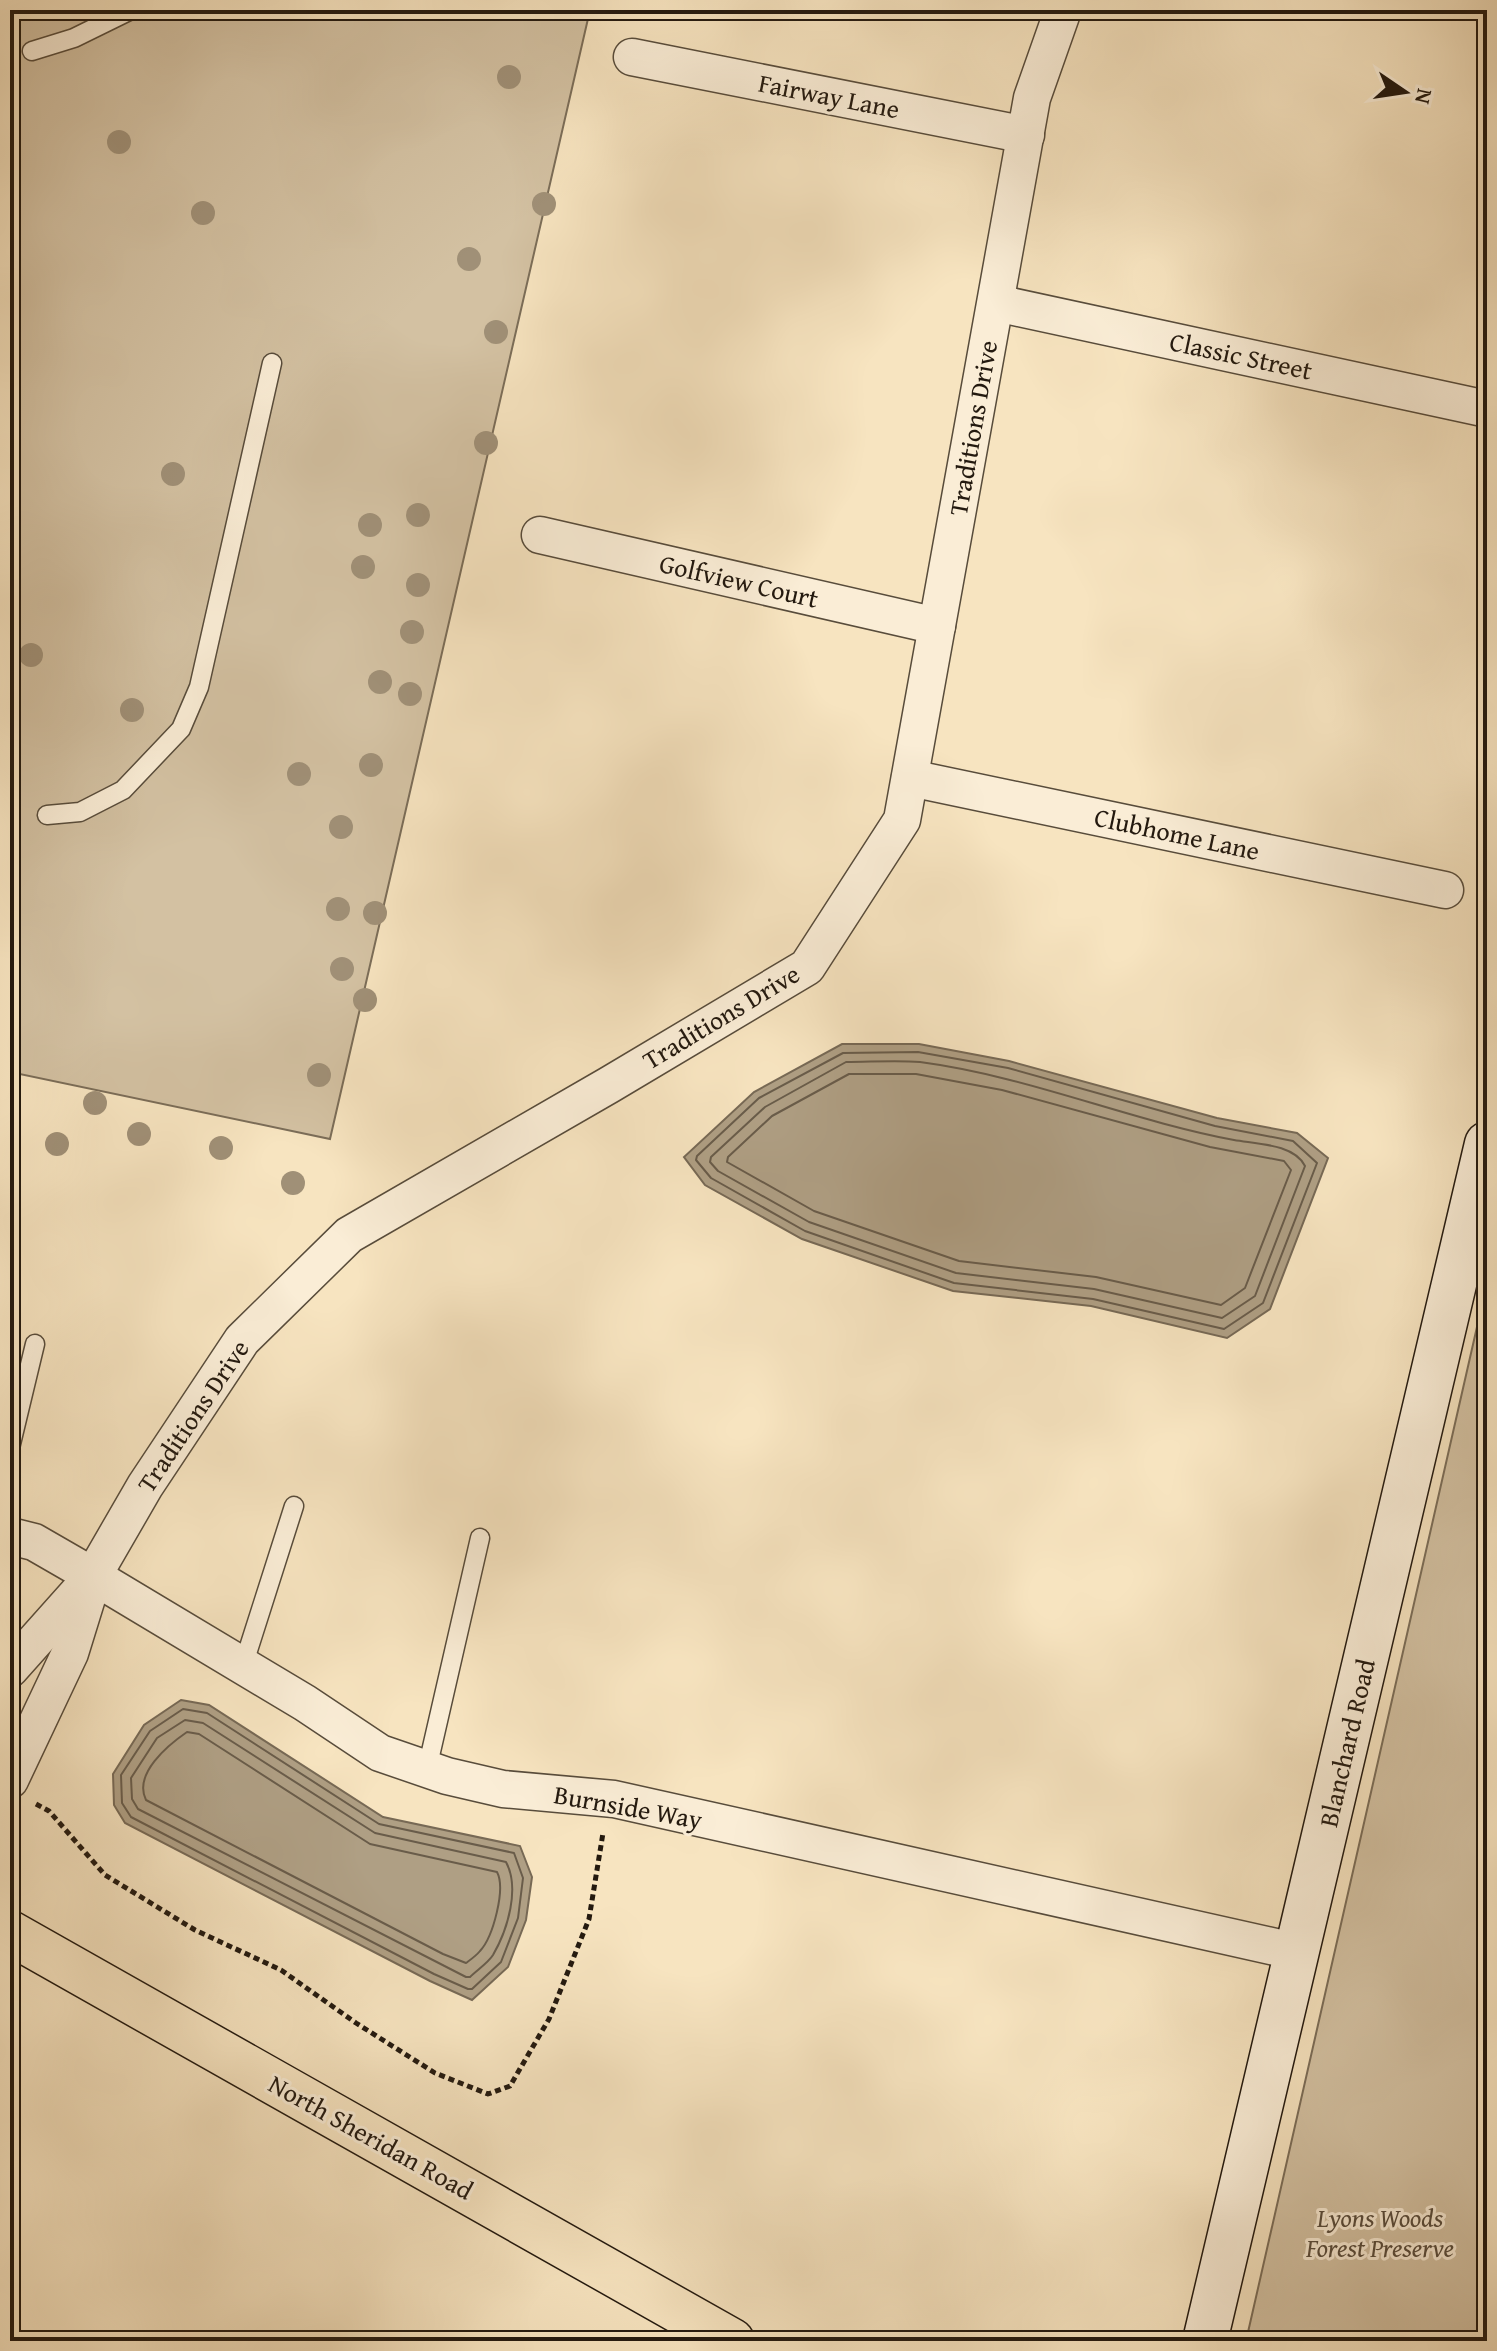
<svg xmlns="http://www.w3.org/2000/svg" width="1497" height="2351" viewBox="0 0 1497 2351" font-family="'Gentium Book Plus',serif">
  <rect width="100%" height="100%" fill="#f7e4c0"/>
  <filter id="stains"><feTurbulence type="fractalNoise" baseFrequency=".0025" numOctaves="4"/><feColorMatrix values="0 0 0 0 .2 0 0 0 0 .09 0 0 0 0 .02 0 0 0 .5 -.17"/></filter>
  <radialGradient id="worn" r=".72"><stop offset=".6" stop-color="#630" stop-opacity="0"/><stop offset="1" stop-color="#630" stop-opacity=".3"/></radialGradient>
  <g fill="#d3c1a2" stroke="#7b6d58" stroke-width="2">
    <polygon points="10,10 590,10 330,1139 10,1072"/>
    <polygon points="1487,1283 1487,2341 1246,2341"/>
  </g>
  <g fill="#af9f84" stroke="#776955" stroke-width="2">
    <polygon points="842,1044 919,1044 1009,1061 1217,1118 1297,1133 1328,1158 1270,1309 1227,1338 1091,1306 953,1291 802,1239 705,1185 684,1157 754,1092"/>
    <polygon points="181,1700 209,1705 383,1817 520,1846 532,1877 526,1920 508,1967 472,2000 430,1981 125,1823 114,1805 113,1774 144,1725"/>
  </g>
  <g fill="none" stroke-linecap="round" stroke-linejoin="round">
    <g stroke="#695c4a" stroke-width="2">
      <polygon points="918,1052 1008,1068 1215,1126 1293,1141 1317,1163 1263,1303 1224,1329 1093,1299 954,1283 805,1231 711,1178 696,1160 697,1156 759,1098 843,1053"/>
      <path d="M846 1062C870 1062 896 1060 920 1062 1027 1076 1128 1120 1234 1140 1257 1144 1294 1144 1305 1166L1255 1296 1222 1318 1094 1289 956 1273 809 1222 718 1171 710 1162 711 1157 765 1107Z"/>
      <polygon points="849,1074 916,1074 1002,1090 1210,1147 1284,1161 1291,1170 1245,1288 1221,1305 1096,1277 959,1261 814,1211 727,1162 728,1157 772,1116"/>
      <polygon points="183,1709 207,1713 379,1824 514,1853 523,1878 518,1918 501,1962 472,1989 468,1989 434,1974 131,1817 122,1803 121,1775 150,1731"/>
      <path d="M185 1720 203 1723 375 1833 506 1862C520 1888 508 1929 493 1955 488 1963 477 1970 470 1977H466L138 1809 132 1799 131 1778 157 1738Z"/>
      <path d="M187 1732 199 1734 370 1844 497 1872C506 1889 493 1937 480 1951 476 1956 470 1960 466 1963L443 1954 146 1800C133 1774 168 1745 187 1732Z"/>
    </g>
    <defs>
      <g id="lane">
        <polyline points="32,51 74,38 131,10"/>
        <polyline points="47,815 80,812 123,790 181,729 199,687 272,363"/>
        <polyline points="10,1448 35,1344"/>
        <polyline points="243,1666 294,1506"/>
        <polyline points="427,1769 480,1538"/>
      </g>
      <g id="street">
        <polyline points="632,57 1026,135"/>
        <polyline points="996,303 1487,409"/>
        <polyline points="540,535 937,626"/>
        <polyline points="910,778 1445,890"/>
        <polyline points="10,1536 34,1542 93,1576 305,1703 380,1753 447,1776 503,1789 614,1799 1298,1952"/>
        <polyline points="10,1669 93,1576 145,1486 242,1340 349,1235 609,1085 807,967 902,820 1032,98 1063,10"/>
        <polyline points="10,1780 70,1653 91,1585"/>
      </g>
      <polyline id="secondary" points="1205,2341 1487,1144"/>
      <polyline id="primary" points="10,1933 732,2341"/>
    </defs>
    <use href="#lane" stroke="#584c3b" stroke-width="21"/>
    <use href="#street" stroke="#584c3b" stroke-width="39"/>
    <use href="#secondary" stroke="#23190f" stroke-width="47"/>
    <use href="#primary" stroke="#23190f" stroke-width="47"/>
    <polyline stroke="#23190f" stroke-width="5" stroke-dasharray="6 4" stroke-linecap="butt" points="36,1804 49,1811 105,1875 195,1930 281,1970 356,2023 435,2073 488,2094 510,2086 549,2019 589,1919 603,1833"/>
    <use href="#lane" stroke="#faedd6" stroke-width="18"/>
    <use href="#street" stroke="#faedd6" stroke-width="36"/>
    <use href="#secondary" stroke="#faedd6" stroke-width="44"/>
    <use href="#primary" stroke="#f7e4c0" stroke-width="44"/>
  </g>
  <g fill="#a09077">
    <circle cx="509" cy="77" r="12"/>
    <circle cx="119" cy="142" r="12"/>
    <circle cx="544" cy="204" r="12"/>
    <circle cx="203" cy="213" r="12"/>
    <circle cx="469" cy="259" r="12"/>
    <circle cx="496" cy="332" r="12"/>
    <circle cx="486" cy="443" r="12"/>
    <circle cx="173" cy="474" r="12"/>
    <circle cx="418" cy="515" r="12"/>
    <circle cx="370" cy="525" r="12"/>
    <circle cx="363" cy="567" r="12"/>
    <circle cx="418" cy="585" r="12"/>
    <circle cx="412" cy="632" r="12"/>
    <circle cx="31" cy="655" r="12"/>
    <circle cx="380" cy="682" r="12"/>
    <circle cx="410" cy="694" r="12"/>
    <circle cx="132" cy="710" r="12"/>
    <circle cx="371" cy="765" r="12"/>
    <circle cx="299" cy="774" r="12"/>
    <circle cx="341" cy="827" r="12"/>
    <circle cx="338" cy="909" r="12"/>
    <circle cx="375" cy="913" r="12"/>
    <circle cx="342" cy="969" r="12"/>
    <circle cx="365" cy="1000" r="12"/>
    <circle cx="319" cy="1075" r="12"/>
    <circle cx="95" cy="1103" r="12"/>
    <circle cx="139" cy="1134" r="12"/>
    <circle cx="57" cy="1144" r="12"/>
    <circle cx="221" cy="1148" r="12"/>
    <circle cx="293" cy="1183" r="12"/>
  </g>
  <g text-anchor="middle" stroke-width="6" stroke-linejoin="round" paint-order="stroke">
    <g font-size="26" fill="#23190f" stroke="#faedd6">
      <text transform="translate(829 96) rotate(11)" y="9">Fairway Lane</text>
      <text transform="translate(1241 356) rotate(12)" y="9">Classic Street</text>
      <text transform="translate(973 428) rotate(-80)" y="9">Traditions Drive</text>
      <text transform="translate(739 581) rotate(13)" y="9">Golfview Court</text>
      <text transform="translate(1177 834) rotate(12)" y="9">Clubhome Lane</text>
      <text transform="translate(721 1017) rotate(-31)" y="9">Traditions Drive</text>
      <text transform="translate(193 1416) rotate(-56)" y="9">Traditions Drive</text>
      <text transform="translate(1347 1743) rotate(-77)" y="9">Blanchard Road</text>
      <text transform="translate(628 1807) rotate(10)" y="9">Burnside Way</text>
      <text transform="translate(371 2137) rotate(29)" y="9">North Sheridan Road</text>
    </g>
    <g font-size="26" font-style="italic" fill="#584b3b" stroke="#faedd6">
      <text x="1380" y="2227">Lyons Woods<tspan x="1380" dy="30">Forest Preserve</tspan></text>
    </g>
  </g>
  <rect width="1497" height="2351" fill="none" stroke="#f7e4c0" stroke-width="40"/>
  <rect x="12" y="12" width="1473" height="2327" fill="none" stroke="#23190f" stroke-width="4"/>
  <rect x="20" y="20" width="1457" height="2311" fill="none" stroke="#23190f" stroke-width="2"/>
  <g transform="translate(1405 92) rotate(103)" stroke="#faedd6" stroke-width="6" paint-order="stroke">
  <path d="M0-6L14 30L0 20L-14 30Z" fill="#23190f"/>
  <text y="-12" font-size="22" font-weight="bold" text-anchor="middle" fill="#23190f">N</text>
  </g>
  <rect width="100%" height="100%" filter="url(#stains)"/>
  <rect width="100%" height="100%" fill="url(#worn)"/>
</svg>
